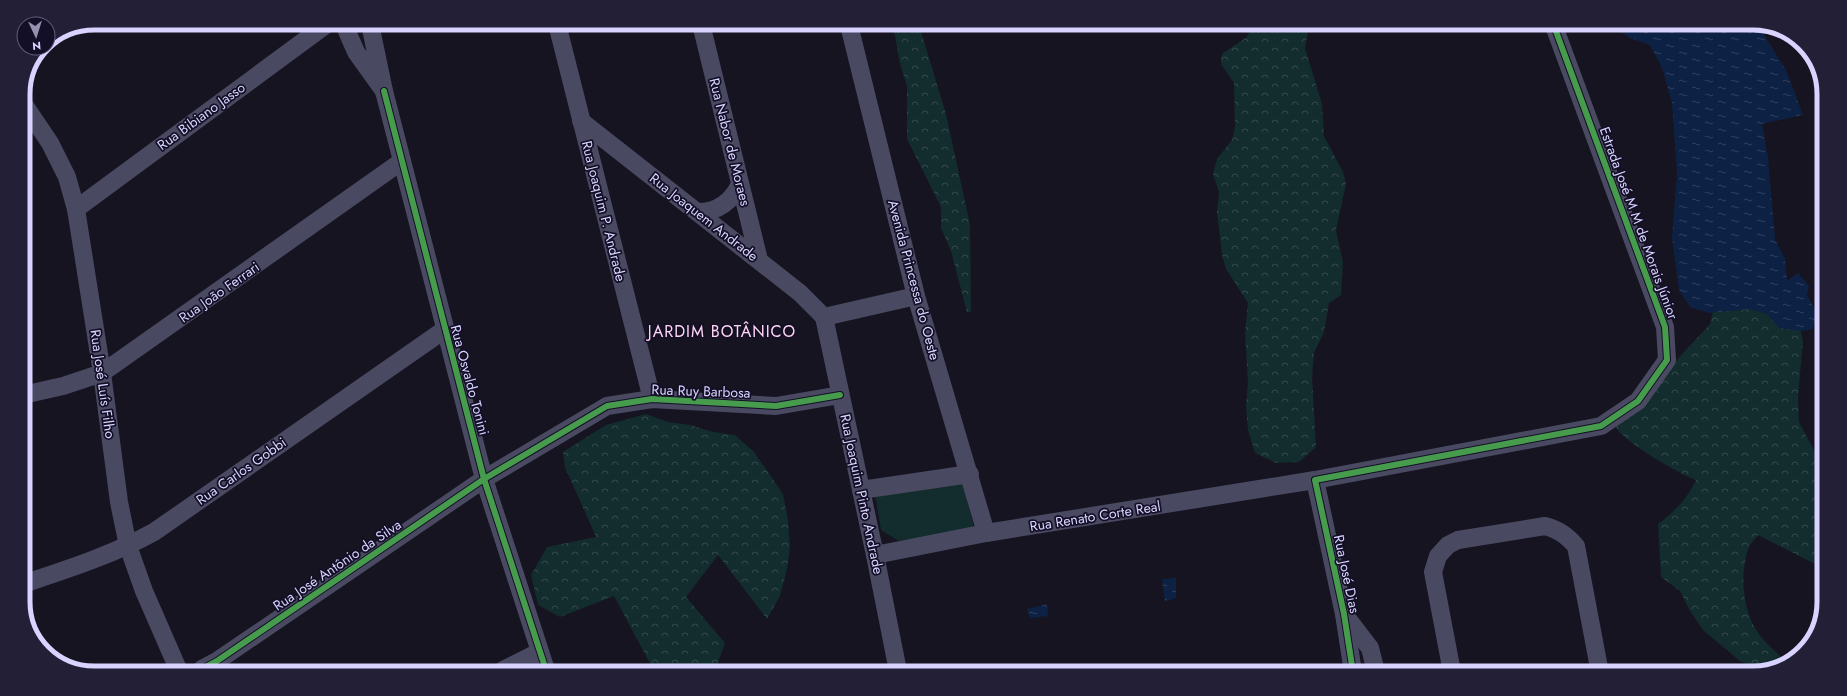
<svg xmlns="http://www.w3.org/2000/svg" width="1847" height="696" viewBox="0 0 1847 696" font-family="Jost,sans-serif">
  <defs>
    <pattern id="forest-crowns" width="20" height="18" patternUnits="userSpaceOnUse"><rect width="20" height="18" fill="#132c2d"/><path d="M2 6a3 3 0 1 1 6 0M12 15a3 3 0 1 1 6 0" fill="none" stroke="#354a4c"/></pattern>
    <pattern id="water-ripples" width="26" height="14" patternUnits="userSpaceOnUse"><rect width="26" height="14" fill="#0d2144"/><path d="M2 4q2-2 4 0t4 0M15 11q2-2 4 0t4 0" fill="none" stroke="#304060"/></pattern>
  </defs>
  <rect width="100%" height="100%" fill="#161421"/>
  <g fill="url(#forest-crowns)">
    <polygon points="890,25 919,25 946,114 970,225 971,312 967,312 951,251 941,228 941,207 907,139 907,86 900,64 895,36"/>
    <polygon points="1247,26 1309,26 1305,48 1322,104 1324,136 1343,172 1346,184 1336,230 1343,262 1341,295 1329,303 1324,332 1314,353 1312,376 1316,447 1299,462 1276,463 1255,453 1248,430 1246,406 1248,383 1245,333 1248,303 1226,269 1222,255 1217,212 1219,192 1213,174 1217,159 1232,140 1235,127 1234,83 1221,64 1221,57 1223,53 1247,37 1249,32"/>
    <path d="M1715 303 1797 315 1803 341 1798 396 1799 422 1821 463V567L1758 535C1755 539 1750 544 1748 550 1739 578 1743 616 1762 638 1769 647 1779 654 1786 662L1763 670 1740 661 1703 630 1690 611 1680 591 1661 577 1658 524C1675 511 1687 499 1696 480 1680 474 1623 442 1616 427 1614 424 1614 421 1613 418L1647 392 1710 324Z"/>
    <polygon points="646,414 668,422 690,425 713,432 735,435 754,452 783,494 788,520 790,547 787,569 780,596 767,619 718,555 686,597 725,643 717,665 719,671 654,671 614,596 560,617 538,605 531,575 547,547 596,537 565,467 563,452 606,425"/>
  </g>
  <polygon fill="#132c2d" points="962,480 975,532 899,541 881,530 875,494"/>
  <g fill="url(#water-ripples)">
    <polygon points="1612,26 1759,27 1786,70 1803,115 1762,124 1768,158 1775,239 1785,259 1787,281 1798,273 1809,286 1807,295 1818,316 1812,329 1801,331 1779,328 1767,314 1749,309 1709,313 1690,307 1679,290 1672,238 1677,173 1672,103 1662,68 1650,45 1630,38"/>
    <polygon points="1176,578 1176,598 1165,602 1162,579"/>
    <polygon points="1047,604 1048,616 1030,618 1027,609"/>
  </g>
  <g fill="none" stroke-linecap="round" stroke-linejoin="round">
    <g stroke="#4a4962" stroke-width="18">
      <polyline points="557,24 652,399"/>
      <polyline points="701,24 759,260"/>
      <polyline points="849,25 916,296 986,533"/>
      <polyline points="346,29 356,52 384,91 370,24"/>
      <polyline points="384,91 484,479 546,670"/>
      <polyline points="23,103 50,143 67,177 76,209 102,373 119,502 128,546 144,591 178,669"/>
      <polyline points="581,121 800,293 824,317"/>
      <polyline points="76,209 327,24"/>
      <path d="M698 212C718 212 732 201 740 184"/>
      <polyline points="824,317 875,555 898,671"/>
      <polyline points="824,317 916,296"/>
      <polyline points="23,395 63,386 102,373 402,161"/>
      <polyline points="1315,480 1344,614 1353,672"/>
      <polyline points="861,490 970,474"/>
      <polyline points="875,555 986,533 1315,480 1601,426 1638,401 1667,360 1665,327 1554,26"/>
      <path d="M23 584C68 569 112 555 154 532L444 330"/>
      <polyline points="1344,614 1370,648 1376,672"/>
      <polyline points="202,669 217,661 484,479 607,406 652,399 776,406 840,395"/>
      <polyline points="503,670 539,652"/>
      <path d="M1452 672 1433 572 1438 556 1448 545 1458 540 1545 526C1559 530 1566 535 1576 546L1600 673"/>
    </g>
    <defs>
      <g id="cycleway">
        <polyline points="384,91 484,479 546,670"/>
        <polyline points="202,669 217,661 484,479 607,406 652,399 776,406 840,395"/>
        <polyline points="1353,672 1344,614 1315,480 1601,426 1638,401 1667,360 1665,327 1554,26"/>
      </g>
    </defs>
    <use href="#cycleway" stroke="#130f26" stroke-width="8"/>
    <use href="#cycleway" stroke="#469c4c" stroke-width="6"/>
  </g>
  <g text-anchor="middle" stroke-width="3.5" stroke-linejoin="round" paint-order="stroke">
    <g font-size="14" fill="#d9d4ff" stroke="#130f26">
      <text transform="translate(201 116) rotate(-36)" y="5">Rua Bibiano Jasso</text>
      <text transform="translate(730 142) rotate(76)" y="5">Rua Nabor de Moraes</text>
      <text transform="translate(604 211) rotate(76)" y="5">Rua Joaquim P. Andrade</text>
      <text transform="translate(704 217) rotate(38)" y="5">Rua Joaquem Andrade</text>
      <text transform="translate(1639 223) rotate(70)" y="5">Estrada José M M de Morais Júnior</text>
      <text transform="translate(914 280) rotate(75)" y="5">Avenida Princessa do Oeste</text>
      <text transform="translate(219 292) rotate(-35)" y="5">Rua João Ferrari</text>
      <text transform="translate(470 380) rotate(75)" y="5">Rua Osvaldo Tonini</text>
      <text transform="translate(103 384) rotate(82)" y="5">Rua José Luís Filho</text>
      <text transform="translate(701 391) rotate(2)" y="5">Rua Ruy Barbosa</text>
      <text transform="translate(241 471) rotate(-35)" y="5">Rua Carlos Gobbi</text>
      <text transform="translate(862 494) rotate(78)" y="5">Rua Joaquim Pinto Andrade</text>
      <text transform="translate(1095 516) rotate(-9)" y="5">Rua Renato Corte Real</text>
      <text transform="translate(337 565) rotate(-34)" y="5">Rua José Antônio da Silva</text>
      <text transform="translate(1347 574) rotate(78)" y="5">Rua José Dias</text>
    </g>
    <g font-size="16" letter-spacing="1" fill="#ffd6f0" stroke="#130f26">
      <text x="722" y="337">JARDIM BOTÂNICO</text>
    </g>
  </g>
  <path d="M0 0H1847V696H0ZM94 30H1753A64 64 0 0 1 1817 94V602A64 64 0 0 1 1753 666H94A64 64 0 0 1 30 602V94A64 64 0 0 1 94 30Z" fill="#231f37" fill-rule="evenodd"/>
  <path fill="none" stroke="#d9d4ff" stroke-width="5" d="M94 30H1753A64 64 0 0 1 1817 94V602A64 64 0 0 1 1753 666H94A64 64 0 0 1 30 602V94A64 64 0 0 1 94 30Z"/>
  <g transform="translate(36 36) rotate(176)"><circle r="19" fill="#130f26" stroke="#625e7d"/>
  <path d="M0-3L7 15L0 10L-7 15Z" fill="#9591b1"/>
  <text y="-6" font-size="11" font-weight="bold" text-anchor="middle" fill="#d9d4ff">N</text>
  </g>
</svg>
